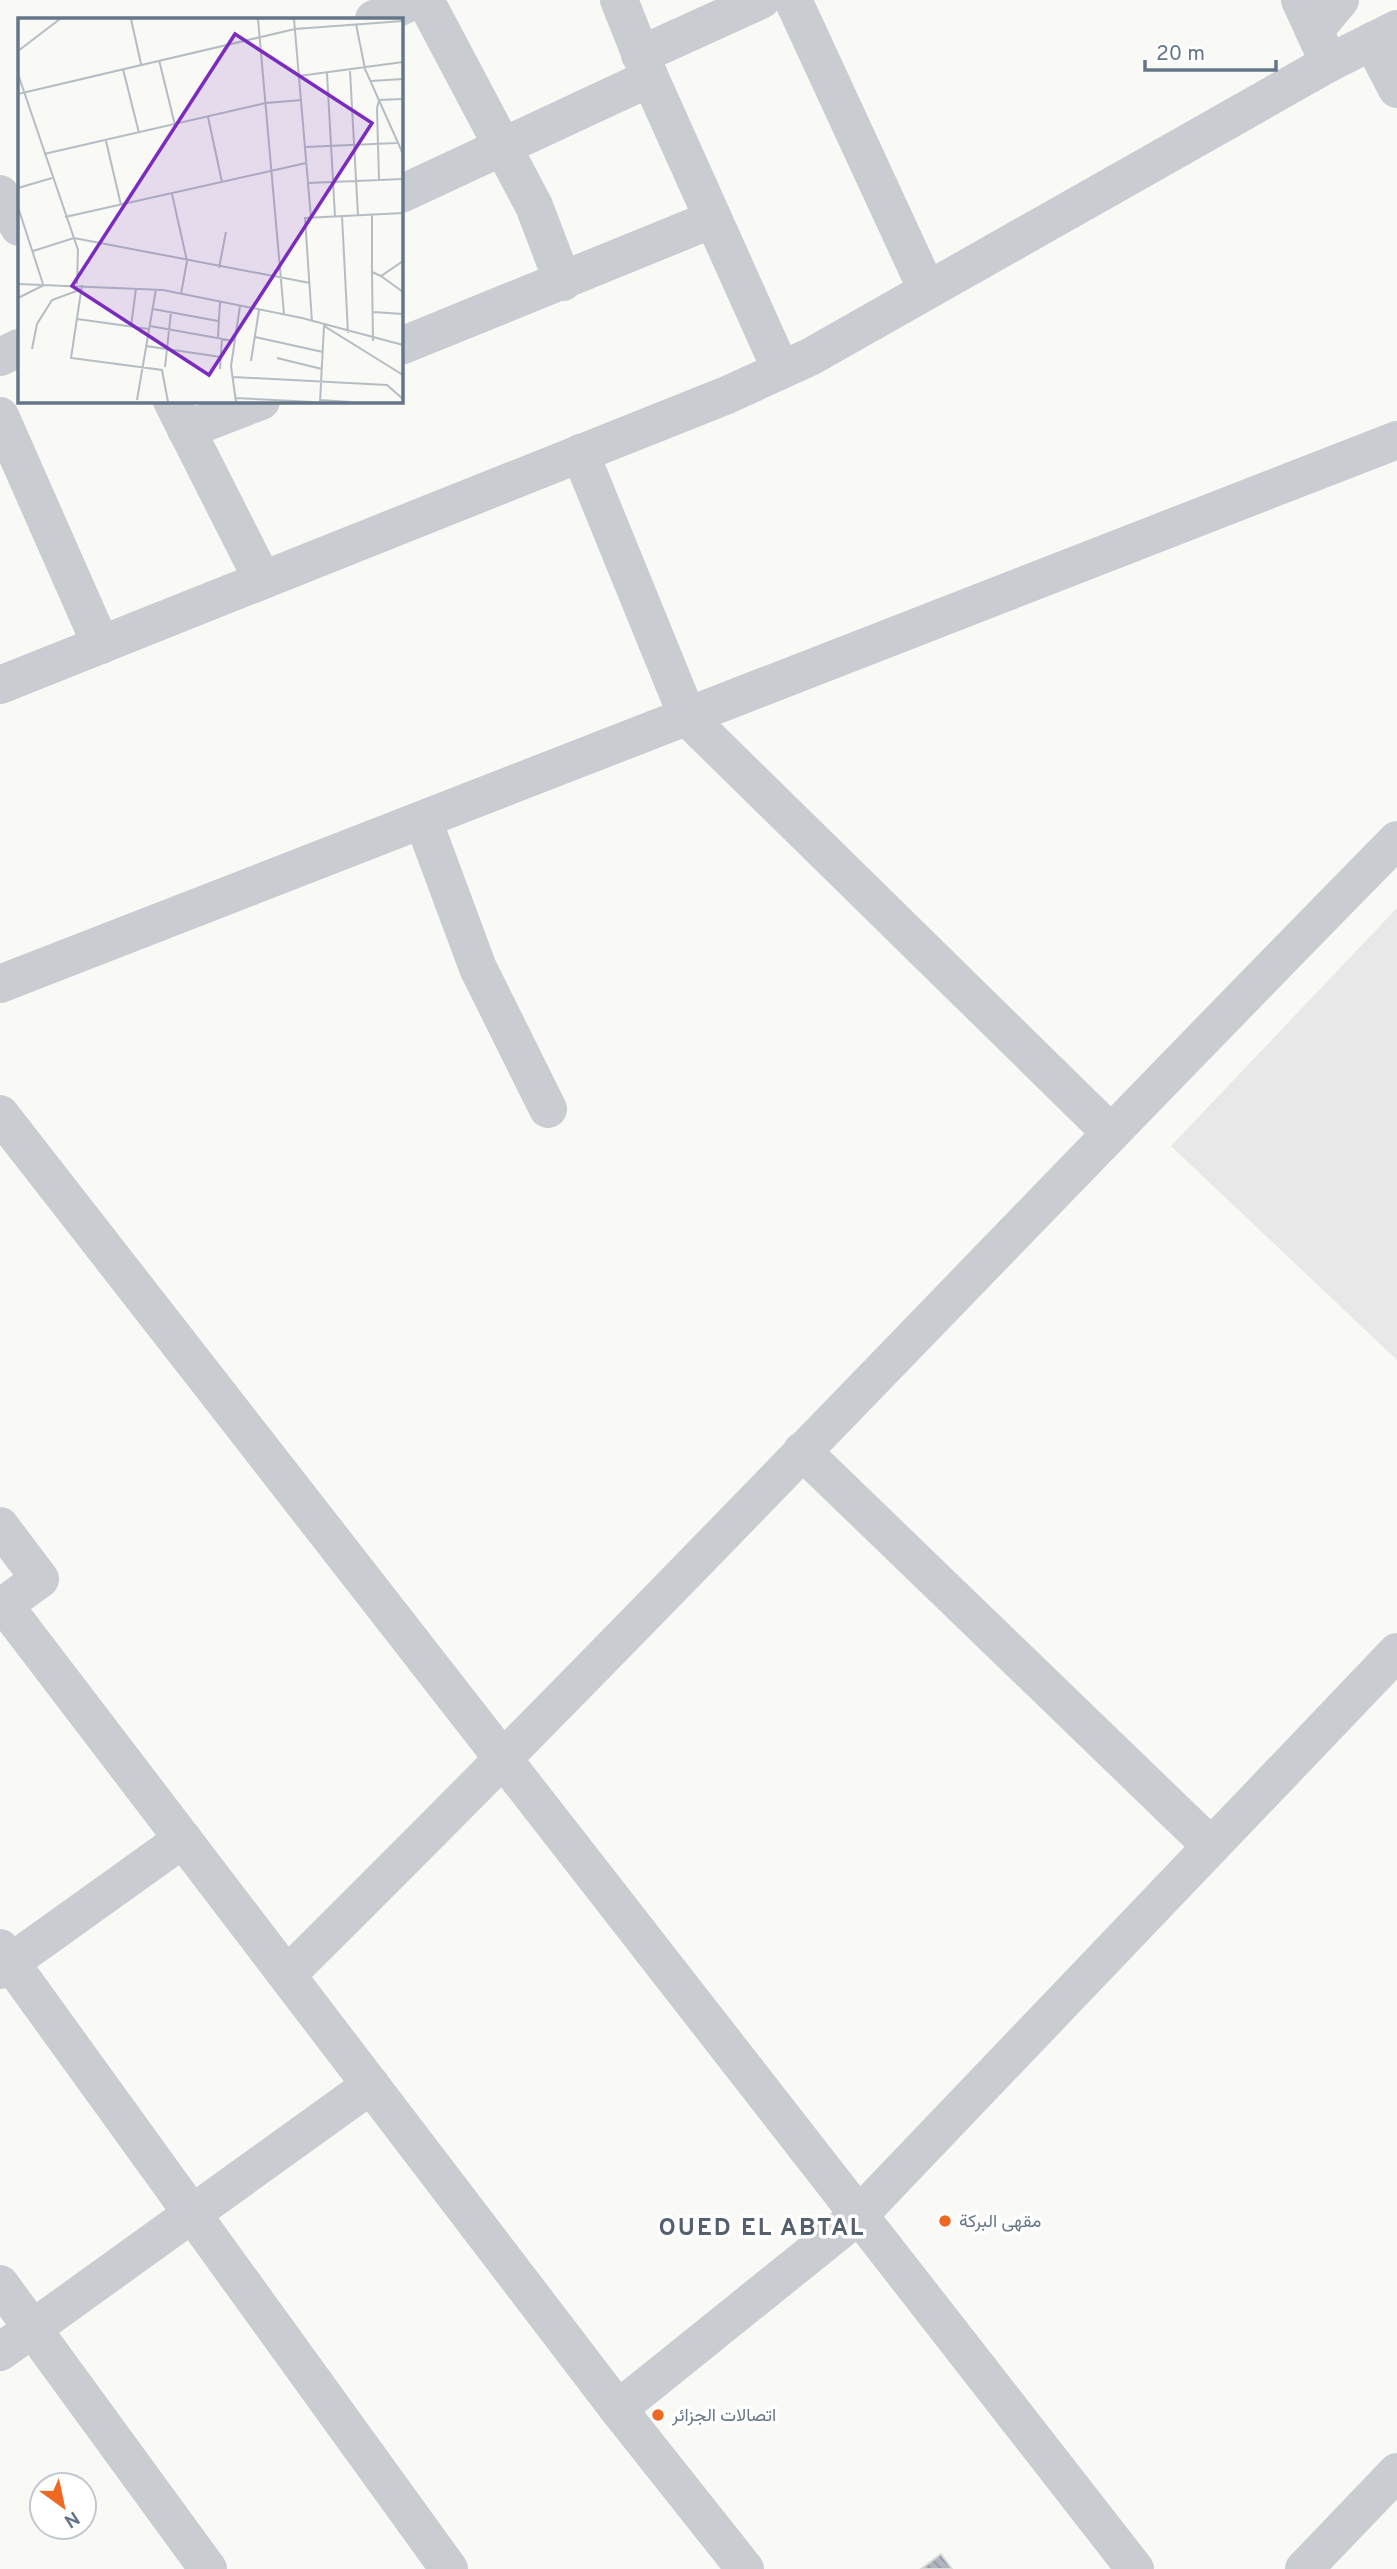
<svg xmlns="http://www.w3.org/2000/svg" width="1397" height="2569" viewBox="0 0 1397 2569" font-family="Overpass,Vazirmatn,sans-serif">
  <defs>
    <pattern id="building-back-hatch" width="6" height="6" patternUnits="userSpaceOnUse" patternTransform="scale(1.75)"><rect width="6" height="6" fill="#afb6bd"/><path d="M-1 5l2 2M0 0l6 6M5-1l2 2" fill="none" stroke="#92999f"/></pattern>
  </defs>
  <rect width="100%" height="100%" fill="#f9f9f6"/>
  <polygon fill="#e7e8e7" points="1397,908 1397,1360 1171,1146"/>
  <polygon fill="url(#building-back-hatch)" stroke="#dbdbd9" stroke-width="2" points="941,2554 952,2569 921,2569"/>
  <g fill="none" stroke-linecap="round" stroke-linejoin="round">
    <g stroke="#c9ccd0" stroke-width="38">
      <polyline points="425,0 534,206 563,282"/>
      <polyline points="619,0 650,78 781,370"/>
      <polyline points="793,0 927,290"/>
      <polyline points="1300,0 1329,63"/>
      <polyline points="374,19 415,0"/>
      <polyline points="1314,31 1340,0"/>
      <polyline points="1372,41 1397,89"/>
      <polyline points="640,55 761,0"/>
      <polyline points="0,194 19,227"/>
      <polyline points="401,194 650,78"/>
      <polyline points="401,346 713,219"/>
      <polyline points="0,357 19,348"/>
      <polyline points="172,401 262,579"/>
      <polyline points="0,416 101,645"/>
      <polyline points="186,430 261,401"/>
      <polyline points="580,453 688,718 1110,1132"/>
      <polyline points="0,685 727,395 810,357 1329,63 1397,29"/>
      <polyline points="423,820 478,968 548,1109"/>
      <polyline points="0,984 1397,440"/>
      <polyline points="0,1114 1135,2569"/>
      <polyline points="802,1451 1211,1846"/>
      <polyline points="0,1526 40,1579 0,1608"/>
      <polyline points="4,1605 618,2409 745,2569"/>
      <polyline points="0,1948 449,2569"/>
      <polyline points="0,1970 183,1839"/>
      <path d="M287 1975C663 1603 1026 1217 1397 840"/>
      <polyline points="0,2284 208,2569"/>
      <polyline points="0,2352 371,2085"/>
      <polyline points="618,2409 859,2215 1397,1652"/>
      <polyline points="1304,2569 1397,2472"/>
    </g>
  </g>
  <g fill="#ee6822" stroke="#fff" stroke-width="2.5">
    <circle cx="945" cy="2221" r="7"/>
    <circle cx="658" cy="2415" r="7"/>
  </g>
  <g text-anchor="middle" stroke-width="7" stroke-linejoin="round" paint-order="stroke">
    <g font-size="18" fill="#667689" stroke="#fff" text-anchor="start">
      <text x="959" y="2227">مقهى البركة</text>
      <text x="672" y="2421">اتصالات الجزائر</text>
    </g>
    <g font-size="24" font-weight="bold" letter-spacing="2" fill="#55606e" stroke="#fff">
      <text x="762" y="2235">OUED EL ABTAL</text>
    </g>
  </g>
  <g transform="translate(18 18)">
    <rect width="385" height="385" fill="#f9f9f6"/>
    <path fill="none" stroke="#b5bdc4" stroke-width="2" d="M113 1 123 46M240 1 266 296M276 1 293 200M338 6 347 51 385 136M0 33 42 1M141 42 157 107M105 51 121 115M332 53 340 197M309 55 317 199M0 56 60 232 59 266M281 58 385 44M353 63 385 61M0 76 277 11 385 3M190 99 204 164M88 123 103 187M287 129 379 125M26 136 248 85 284 82M361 162 359 90 361 82 385 81M290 165 385 161M0 170 34 160M154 176 169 243 163 276M0 189 25 266M354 197V254L363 258 385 243M324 198 330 315M47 199 288 145M15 233 56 220 292 265M201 250 208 214M354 254 355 323M363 258 385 274M0 266 145 272 284 300 385 327M64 267 53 340 144 352 150 384M0 280 26 267M135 291 200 303M355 294 385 296M59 301 131 311M294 304 287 200 385 195M132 308 216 323M113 309 118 270M200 319 202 284M237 319 305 334M128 328 203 339M14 331 19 306 34 282 64 271M259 340 304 351M233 343 241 292M147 349 153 294M202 351 204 320M215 359 369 367 385 381M217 380 295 384M119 382 138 271M302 382 333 384M218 384 213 348 222 288M302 384 306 308 385 357"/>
    <path fill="#7b2cbf" fill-opacity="0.15" stroke="#7b2cbf" stroke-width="3.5" d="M217 16 354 105 191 357 54 268Z"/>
    <rect width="385" height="385" fill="none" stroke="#667689" stroke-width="3.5"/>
  </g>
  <g transform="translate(63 2506) rotate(147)"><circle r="33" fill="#ffffff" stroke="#c2c8d0" stroke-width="2"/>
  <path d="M0-5L12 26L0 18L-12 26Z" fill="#ee6822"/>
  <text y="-10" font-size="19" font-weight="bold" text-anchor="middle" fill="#667689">N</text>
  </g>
  <path d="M1145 60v10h131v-10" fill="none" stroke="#667689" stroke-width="3.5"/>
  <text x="1156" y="60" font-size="21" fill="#667689" stroke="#ffffff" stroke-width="5" paint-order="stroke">20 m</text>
</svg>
